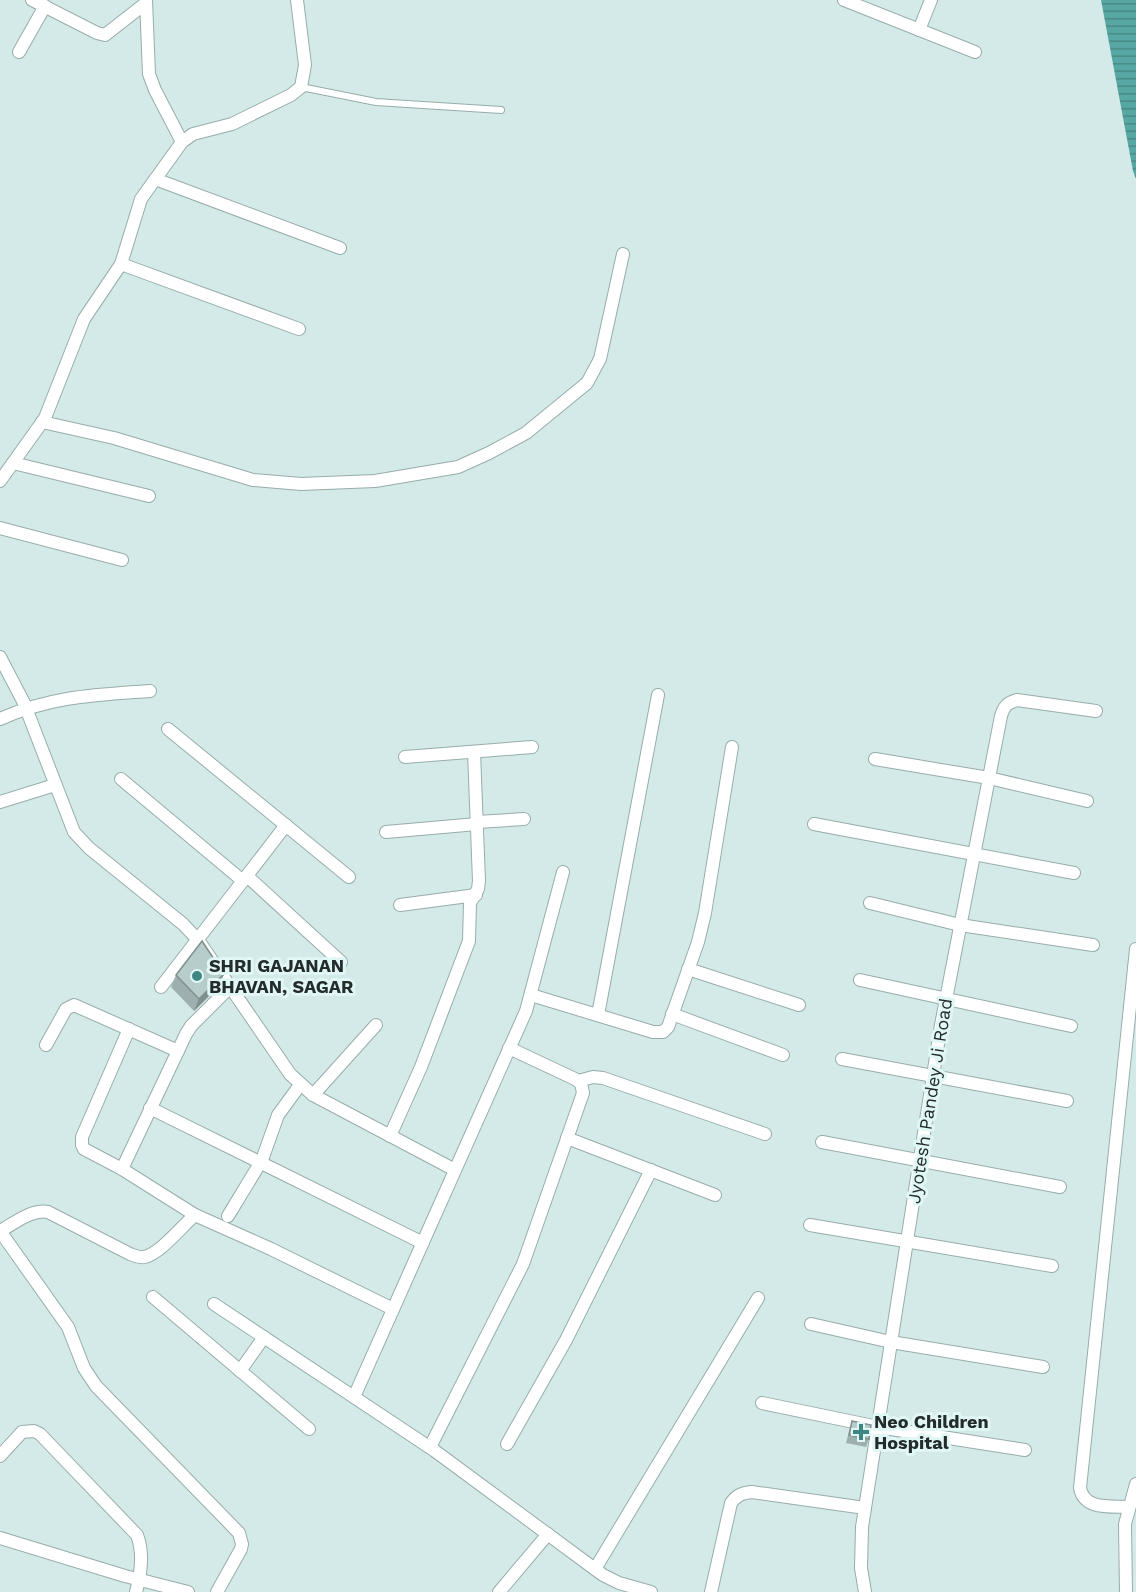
<svg xmlns="http://www.w3.org/2000/svg" width="1136" height="1592" viewBox="0 0 1136 1592" font-family="'Work Sans',sans-serif">
  <defs>
    <pattern id="water-rules" width="6" height="5" patternUnits="userSpaceOnUse" patternTransform="scale(1.5)"><rect width="6" height="5" fill="#57a8a4"/><path d="M0 2.5h6" fill="none" stroke="#488986"/></pattern>
  </defs>
  <rect width="100%" height="100%" fill="#d3eae8"/>
  <polygon fill="url(#water-rules)" points="1101,0 1136,0 1136,179 1133,171"/>
  <g fill="none" stroke-linecap="round" stroke-linejoin="round">
    <defs>
      <polyline id="lane" points="301,87 376,102 501,110"/>
      <g id="street">
        <polyline points="32,0 97,33 105,35 146,3"/>
        <polyline points="146,0 149,74 155,90 182,142"/>
        <polyline points="844,0 975,52"/>
        <polyline points="919,30 931,0"/>
        <polyline points="19,52 45,6"/>
        <polyline points="155,179 340,248"/>
        <polyline points="121,264 299,329"/>
        <polyline points="42,422 114,438 253,480 301,484 375,481 458,467 489,453 526,433 587,383 600,359 623,254"/>
        <polyline points="13,463 149,496"/>
        <polyline points="0,481 45,418 84,319 121,264 141,199 182,142 193,134 232,124 291,95 301,87 305,65 297,0"/>
        <polyline points="0,528 122,560"/>
        <polyline points="0,657 24,703 74,832 89,848 183,924 198,940 290,1074 313,1095 455,1170"/>
        <path d="M0 719C52 696 95 695 150 691"/>
        <polyline points="168,729 349,877"/>
        <polyline points="405,757 532,747"/>
        <polyline points="875,759 989,778 1087,801"/>
        <polyline points="121,779 243,881"/>
        <polyline points="0,802 55,785"/>
        <polyline points="477,822 524,819"/>
        <polyline points="814,824 1074,873"/>
        <polyline points="386,832 477,824"/>
        <polyline points="247,876 341,962"/>
        <polyline points="870,903 960,925 1093,945"/>
        <polyline points="400,905 476,895"/>
        <polyline points="688,969 799,1005"/>
        <polyline points="860,980 1071,1026"/>
        <polyline points="161,987 286,825"/>
        <polyline points="531,995 653,1032 663,1032 668,1027 698,942 705,913 732,747"/>
        <polyline points="672,1014 783,1055"/>
        <polyline points="598,1015 658,695"/>
        <polyline points="129,1029 82,1137 82,1145 84,1149 122,1169 195,1215 271,1249 393,1309"/>
        <polyline points="46,1045 66,1009 74,1005 178,1051"/>
        <polyline points="842,1059 1067,1101"/>
        <polyline points="578,1081 593,1077 603,1078 765,1134"/>
        <polyline points="313,1095 376,1025"/>
        <polyline points="150,1108 423,1243"/>
        <polyline points="390,1136 421,1067 469,941 470,903 478,889 479,881 474,752"/>
        <polyline points="567,1138 715,1195"/>
        <polyline points="822,1142 1060,1187"/>
        <polyline points="122,1169 186,1034 191,1026 230,987"/>
        <polyline points="228,1216 262,1160 278,1115 300,1085"/>
        <polyline points="810,1225 1052,1266"/>
        <polyline points="0,1231 68,1327 84,1368 96,1386 239,1533 242,1544 241,1549 217,1592"/>
        <path d="M0 1231C15 1223 31 1209 48 1212L130 1254C135 1256 139 1258 144 1257 160 1254 182 1226 195 1215"/>
        <polyline points="153,1297 309,1429"/>
        <polyline points="214,1304 435,1451 603,1575 619,1583 651,1592"/>
        <polyline points="811,1324 891,1342 1043,1367"/>
        <polyline points="240,1371 264,1337"/>
        <polyline points="354,1397 526,1011 563,872"/>
        <polyline points="762,1403 878,1427 1025,1450"/>
        <polyline points="507,1444 566,1340 651,1170"/>
        <polyline points="430,1447 523,1264 583,1093 581,1083 575,1079 509,1048"/>
        <path d="M0 1456 22 1432 34 1431 40 1434 137 1535C144 1553 141 1574 136 1592"/>
        <path d="M1128 1507C1110 1506 1084 1510 1080 1488L1136 949"/>
        <polyline points="0,1538 125,1576 188,1592"/>
        <polyline points="595,1569 758,1298"/>
        <polyline points="499,1592 548,1534"/>
        <path d="M711 1592 731 1503C737 1495 742 1493 752 1492L865 1508"/>
        <path d="M865 1592 861 1568 862 1527 941 1025 1001 716C1004 706 1007 703 1017 700L1096 711"/>
        <polyline points="1126,1592 1125,1524 1136,1484"/>
      </g>
    </defs>
    <use href="#lane" stroke="#97adab" stroke-width="8"/>
    <use href="#street" stroke="#97adab" stroke-width="14"/>
    <use href="#lane" stroke="#fff" stroke-width="6"/>
    <use href="#street" stroke="#fff" stroke-width="12"/>
  </g>
  <g fill="#9db0af">
    <polygon points="176,975 219,986 194,1011 171,987"/>
    <polygon points="852,1421 869,1439 866,1447 846,1443"/>
  </g>
  <polygon fill="#7f908e" points="224,974 219,986 194,1011 199,999"/>
  <g fill="#b6cdcb" stroke="#7f908e" stroke-width="1.5">
    <polygon points="202,941 224,974 199,999 176,975"/>
    <polygon points="852,1421 871,1425 869,1439 849,1435"/>
  </g>
  <g fill="#3f8683" stroke="#e0f7f6" stroke-width="2">
    <circle cx="197" cy="976" r="6"/>
    <path d="M858 1423h6v6h6v6h-6v6h-6v-6h-6v-6h6z"/>
  </g>
  <g text-anchor="middle" stroke-width="6" stroke-linejoin="round" paint-order="stroke">
    <g font-size="18" font-weight="bold" fill="#232b2b" stroke="#e0f7f6" text-anchor="start">
      <text x="209" y="972">SHRI GAJANAN<tspan x="209" dy="21">BHAVAN, SAGAR</tspan></text>
      <text x="874" y="1428">Neo Children<tspan x="874" dy="21">Hospital</tspan></text>
    </g>
    <g font-size="18" fill="#232b2b" stroke="#e0f7f6">
      <text transform="translate(930 1101) rotate(-81)" y="6">Jyotesh Pandey Ji Road</text>
    </g>
  </g>
</svg>
